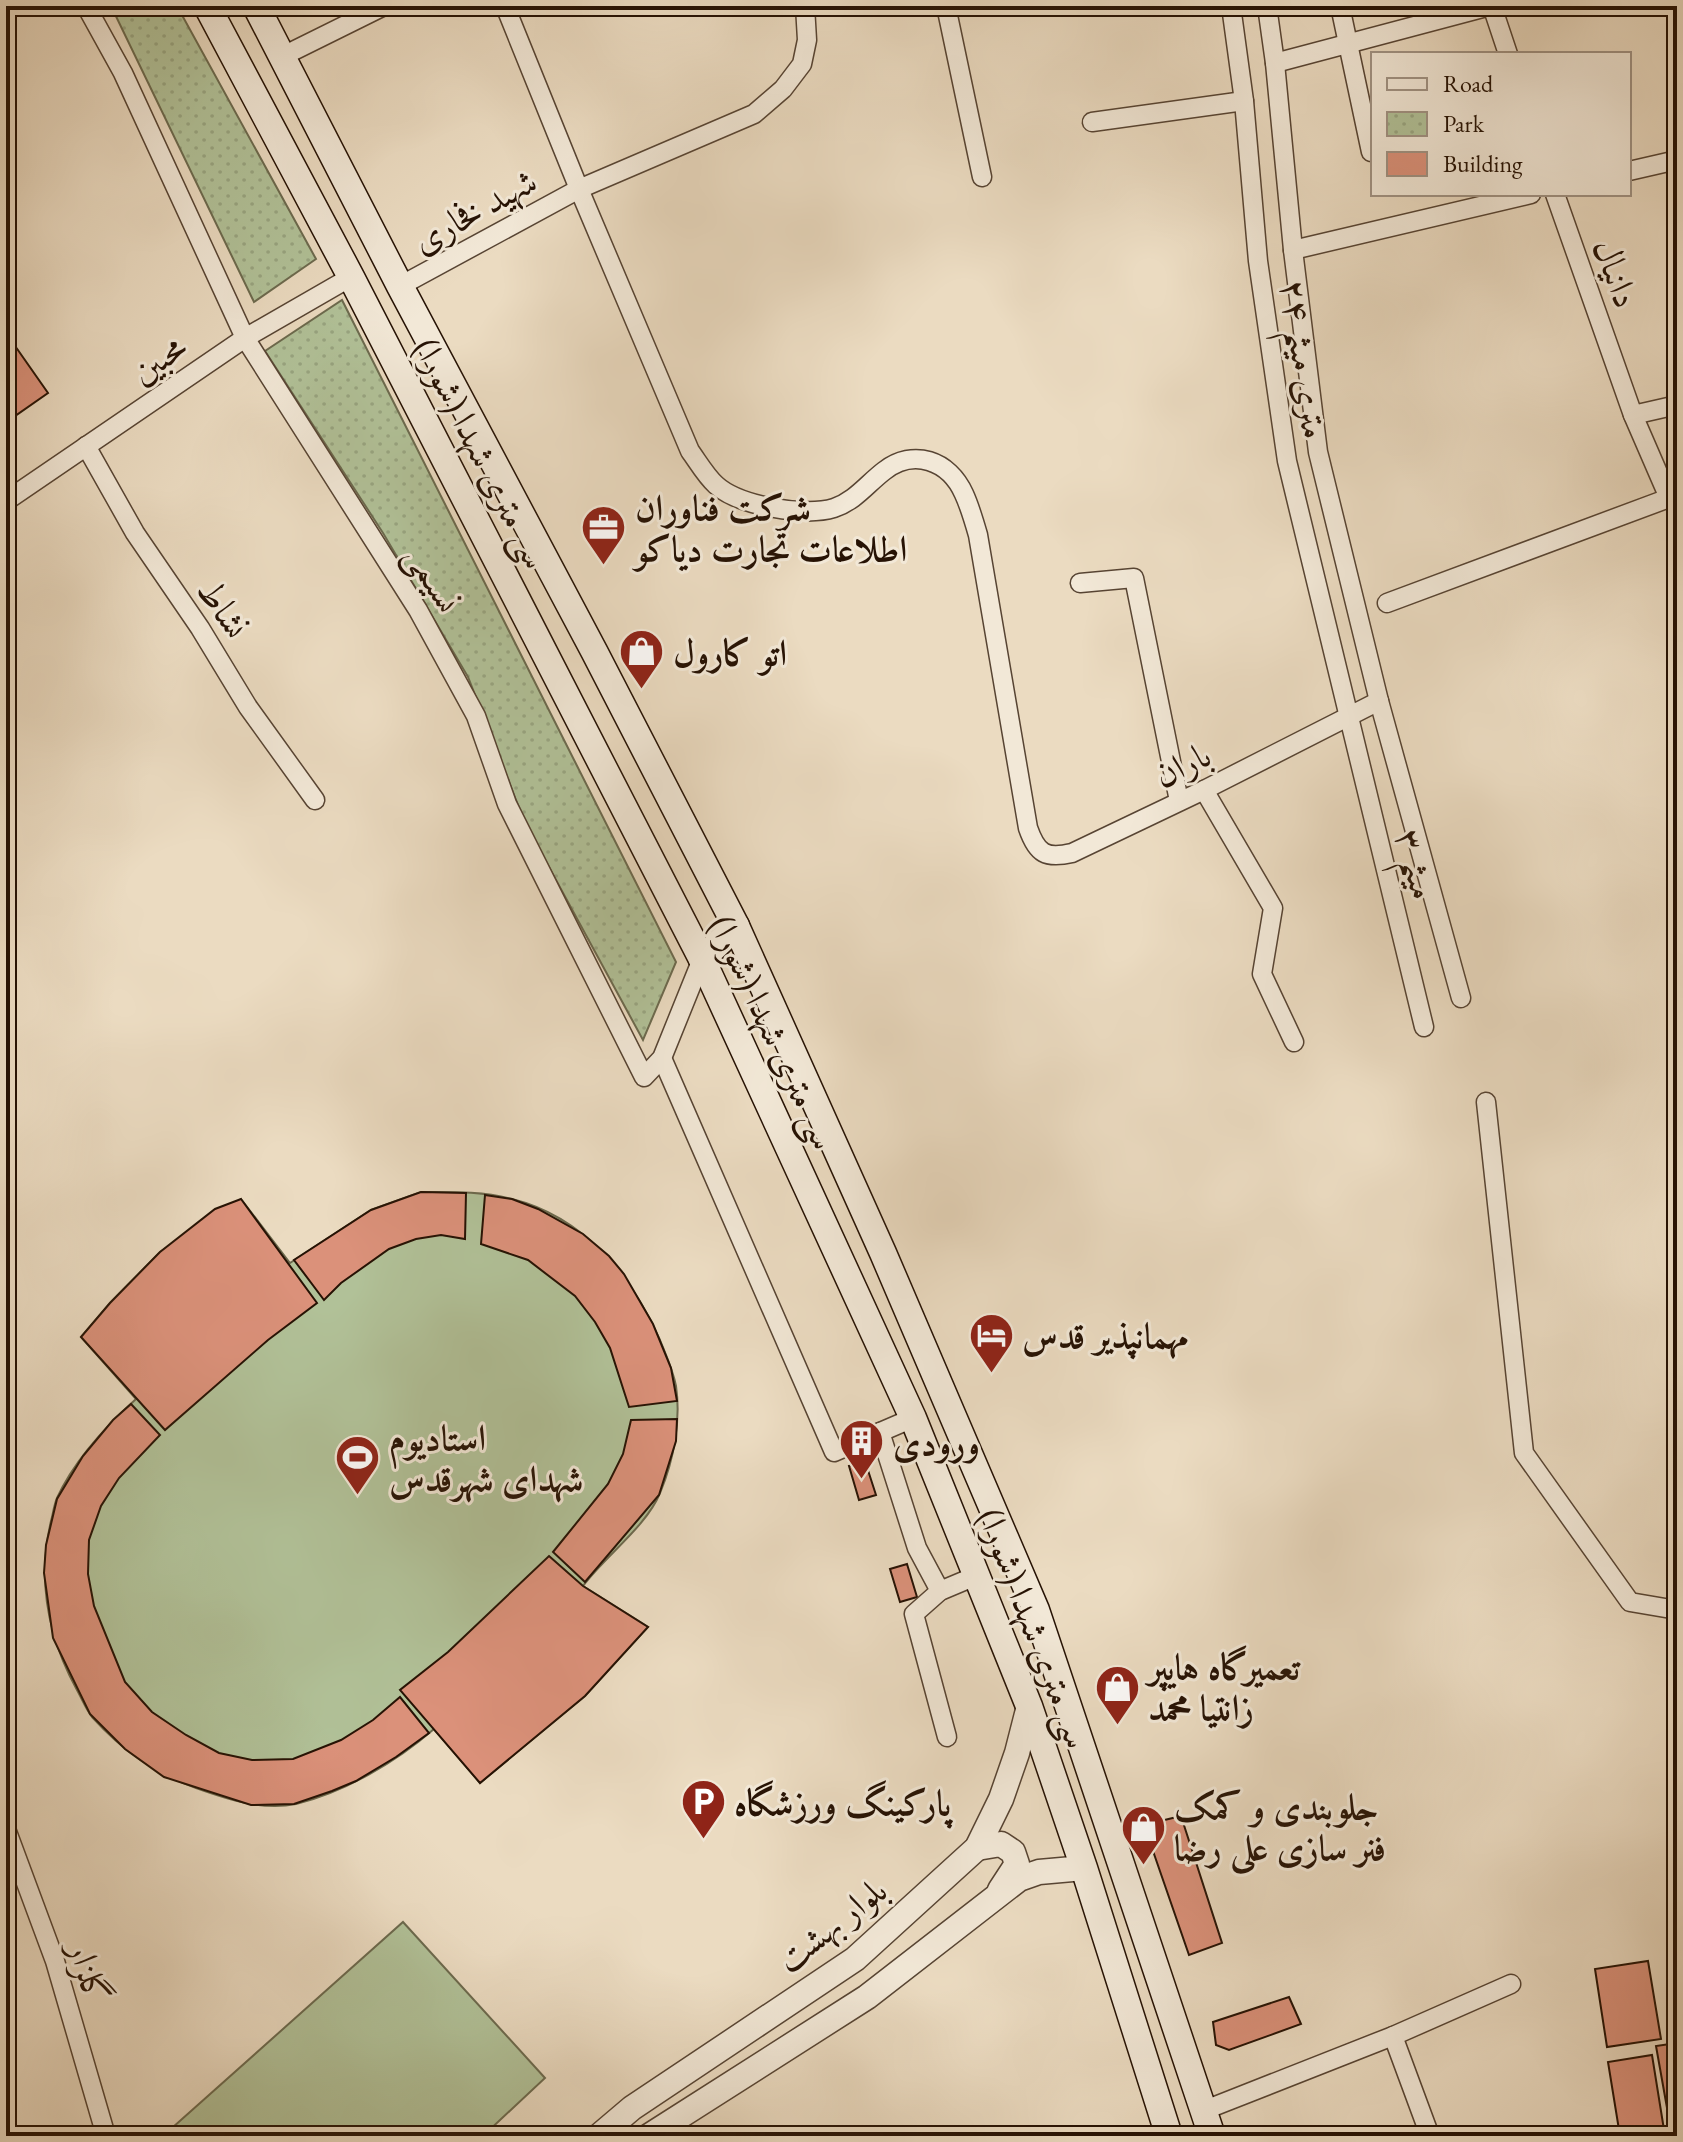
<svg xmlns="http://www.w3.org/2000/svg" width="1683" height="2142" viewBox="0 0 1683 2142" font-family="'EB Garamond',Amiri,serif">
  <defs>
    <pattern id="park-dots" width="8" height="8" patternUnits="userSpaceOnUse" patternTransform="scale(2)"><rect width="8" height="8" fill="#b1c198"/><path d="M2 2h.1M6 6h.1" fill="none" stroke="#98a581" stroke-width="1.8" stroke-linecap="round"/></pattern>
  </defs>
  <rect width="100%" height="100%" fill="#ebdbc1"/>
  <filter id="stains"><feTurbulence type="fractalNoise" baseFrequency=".0025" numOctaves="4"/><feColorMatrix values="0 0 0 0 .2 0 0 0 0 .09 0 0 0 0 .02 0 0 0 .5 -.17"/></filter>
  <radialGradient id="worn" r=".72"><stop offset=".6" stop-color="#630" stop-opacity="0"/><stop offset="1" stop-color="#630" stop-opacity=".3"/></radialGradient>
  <g fill="url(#park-dots)" stroke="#6c6a4e" stroke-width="2">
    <polygon points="111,6 177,6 316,259 254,302"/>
    <polygon points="342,300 676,962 643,1040 525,823 468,677 383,533 265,351"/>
  </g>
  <g fill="#b1c198" stroke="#6c6a4e" stroke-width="2">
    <path d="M421 1192C451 1192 482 1191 512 1199 584 1217 631 1275 660 1340 666 1355 673 1370 676 1386 681 1420 674 1460 660 1493 646 1527 605 1556 583 1586L648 1627 585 1696 480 1783 434 1729C396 1762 345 1792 296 1804 262 1811 227 1799 196 1788 154 1773 122 1750 92 1717 86 1709 82 1699 77 1690 48 1637 37 1580 51 1521 53 1514 54 1505 57 1498 75 1459 105 1427 136 1399L81 1337 110 1303 160 1252 241 1199 290 1263 371 1210Z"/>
    <polygon points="403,1922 545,2078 483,2136 163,2136"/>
  </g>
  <g fill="#db917a" stroke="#261204" stroke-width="2">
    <polygon points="6,333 48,393 15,416 6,403"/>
    <polygon points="421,1192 466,1193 465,1239 441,1235 416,1239 389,1249 341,1283 324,1300 294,1260 371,1210"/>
    <polygon points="485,1195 512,1199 538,1209 583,1234 609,1256 624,1274 653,1324 671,1368 677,1401 629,1407 610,1348 595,1322 575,1296 528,1260 481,1244"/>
    <polygon points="241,1199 317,1303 268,1340 165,1430 81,1337 110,1303 160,1252 215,1209"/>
    <polygon points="131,1404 160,1435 119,1478 101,1506 89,1540 88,1574 94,1606 125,1682 152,1712 186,1735 219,1753 252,1760 293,1759 341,1740 373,1720 400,1697 429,1733 396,1757 356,1781 332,1791 294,1804 251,1805 164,1777 125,1749 90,1714 53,1638 44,1573 46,1545 57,1499 83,1456 113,1420"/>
    <polygon points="677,1419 676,1441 659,1495 585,1582 553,1552 608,1484 623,1454 631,1420"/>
    <polygon points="865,1461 876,1495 859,1500 849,1466"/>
    <polygon points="549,1556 583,1586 648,1627 585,1696 480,1783 400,1690 448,1652"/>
    <polygon points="907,1564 917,1597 900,1602 890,1569"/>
    <polygon points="1181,1816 1222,1943 1189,1955 1144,1825"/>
    <polygon points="1648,1961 1661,2039 1607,2047 1595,1969"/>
    <polygon points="1289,1997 1301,2024 1229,2050 1216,2045 1213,2022"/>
    <polygon points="1677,2043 1677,2136 1672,2136 1656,2046"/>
    <polygon points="1652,2055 1665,2136 1620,2136 1608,2062"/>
  </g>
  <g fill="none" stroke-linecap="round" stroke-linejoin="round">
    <defs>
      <g id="minor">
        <polyline points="86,6 123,73 245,338 418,610 476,716 507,804 644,1077 662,1058 702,959"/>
        <path d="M505 6 579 189 690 451C698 462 706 476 716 485 739 506 805 517 834 508 855 501 867 484 884 471 913 448 949 460 964 494 970 507 974 521 978 535L1028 828C1037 854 1046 859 1072 853L1204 790 1379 701"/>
        <polyline points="946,6 982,177"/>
        <polyline points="1231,6 1244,101 1258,261 1287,461 1424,1027"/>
        <polyline points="1267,6 1275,63 1293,250 1318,452 1379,701 1461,998"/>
        <polyline points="1340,6 1371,152"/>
        <polyline points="1492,6 1508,54"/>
        <polyline points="283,56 384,6"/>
        <polyline points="1275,63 1490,6"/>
        <polyline points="1092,122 1244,101"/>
        <polyline points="1629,171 1677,160"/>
        <polyline points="1555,194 1633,415 1669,498 1677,503"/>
        <polyline points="1293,250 1531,194"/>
        <polyline points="400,286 579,189 754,114 783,89 802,64 807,40 805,6"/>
        <polyline points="1633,415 1677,405"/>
        <polyline points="86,446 135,533 200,628 248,707 315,800"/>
        <polyline points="6,501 245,338 351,277"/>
        <polyline points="1080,583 1134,578 1179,801"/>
        <polyline points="1387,603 1669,498"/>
        <polyline points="1204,790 1273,908 1262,974 1294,1042"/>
        <polyline points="662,1058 834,1452 913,1418"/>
        <polyline points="1486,1102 1524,1453 1630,1602 1677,1610"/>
        <polyline points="880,1432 917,1548 940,1591"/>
        <polyline points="947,1737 914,1614 940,1591 978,1575"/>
        <polyline points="6,1829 55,1961 106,2136"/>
        <polyline points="1393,2036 1430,2136"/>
        <polyline points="1205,2110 1393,2036 1511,1984"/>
      </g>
      <g id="tertiary">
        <polyline points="977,1848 1001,1844 1013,1852 1017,1864 1000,1890"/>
        <polyline points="599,2136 632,2108 855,1959 977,1848 1001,1799 1017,1753 1029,1706"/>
        <polyline points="649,2136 867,1997 1019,1879 1039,1872 1084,1868"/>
      </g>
      <g id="secondary">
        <polyline points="207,6 351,277 702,959 913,1418 1029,1706 1084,1868 1169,2136"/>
        <polyline points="256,6 400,286 594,651 736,926 883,1253 1036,1610 1212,2136"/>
        <polyline points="702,959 736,926"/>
      </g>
    </defs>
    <use href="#minor" stroke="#574433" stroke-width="21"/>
    <use href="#tertiary" stroke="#574433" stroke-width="27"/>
    <use href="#secondary" stroke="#261204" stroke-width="29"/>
    <use href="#minor" stroke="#f2e8d7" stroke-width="18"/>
    <use href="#tertiary" stroke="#f2e8d7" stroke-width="24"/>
    <use href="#secondary" stroke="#f2e8d7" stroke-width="26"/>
  </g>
  <defs>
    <symbol id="office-pin" viewBox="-11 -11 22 30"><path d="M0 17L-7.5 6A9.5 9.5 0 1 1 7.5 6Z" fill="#8f2418" stroke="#f2e8d7"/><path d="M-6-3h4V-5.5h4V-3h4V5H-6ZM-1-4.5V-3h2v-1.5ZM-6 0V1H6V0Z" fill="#fff"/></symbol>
    <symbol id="shop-pin" viewBox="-11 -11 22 30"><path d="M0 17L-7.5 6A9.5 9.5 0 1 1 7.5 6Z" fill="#8f2418" stroke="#f2e8d7"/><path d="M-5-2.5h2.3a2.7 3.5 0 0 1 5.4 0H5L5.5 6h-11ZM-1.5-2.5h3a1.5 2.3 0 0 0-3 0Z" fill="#fff"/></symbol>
    <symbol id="hotel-pin" viewBox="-11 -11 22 30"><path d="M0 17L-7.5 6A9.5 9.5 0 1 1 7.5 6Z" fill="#8f2418" stroke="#f2e8d7"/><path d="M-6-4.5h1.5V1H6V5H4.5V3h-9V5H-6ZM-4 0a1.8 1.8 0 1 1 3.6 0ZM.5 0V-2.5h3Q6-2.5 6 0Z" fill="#fff"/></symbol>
    <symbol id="building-pin" viewBox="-11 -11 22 30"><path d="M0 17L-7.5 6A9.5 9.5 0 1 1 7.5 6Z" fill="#8f2418" stroke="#f2e8d7"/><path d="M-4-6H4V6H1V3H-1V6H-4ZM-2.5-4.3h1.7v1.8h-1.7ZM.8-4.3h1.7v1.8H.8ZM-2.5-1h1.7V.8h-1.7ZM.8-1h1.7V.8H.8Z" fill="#fff"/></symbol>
    <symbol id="stadium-pin" viewBox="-11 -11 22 30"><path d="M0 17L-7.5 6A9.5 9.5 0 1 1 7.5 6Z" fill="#8f2418" stroke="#f2e8d7"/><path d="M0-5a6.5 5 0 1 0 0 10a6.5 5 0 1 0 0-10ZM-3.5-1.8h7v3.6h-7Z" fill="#fff"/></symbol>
    <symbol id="parking-pin" viewBox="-11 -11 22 30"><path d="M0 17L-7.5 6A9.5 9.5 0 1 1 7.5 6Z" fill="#8f2418" stroke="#f2e8d7"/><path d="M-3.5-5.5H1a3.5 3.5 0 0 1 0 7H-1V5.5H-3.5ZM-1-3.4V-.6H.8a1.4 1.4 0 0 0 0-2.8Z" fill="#fff"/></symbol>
  </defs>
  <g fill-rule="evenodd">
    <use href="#office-pin" x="578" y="502" width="51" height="69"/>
    <use href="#shop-pin" x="616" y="626" width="51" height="69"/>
    <use href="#hotel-pin" x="966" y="1310" width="51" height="69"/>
    <use href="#building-pin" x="836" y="1416" width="51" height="69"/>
    <use href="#stadium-pin" x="332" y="1432" width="51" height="69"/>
    <use href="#shop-pin" x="1092" y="1662" width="51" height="69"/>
    <use href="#parking-pin" x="678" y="1776" width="51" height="69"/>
    <use href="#shop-pin" x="1118" y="1802" width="51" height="69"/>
  </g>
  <g text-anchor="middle" stroke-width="6" stroke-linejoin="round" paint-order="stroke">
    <g font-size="36" fill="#261204" stroke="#f2e8d7">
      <text transform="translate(474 210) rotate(-29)" y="13">شهید فخاری</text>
      <text transform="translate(1617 273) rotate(70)" y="13">دانیال</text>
      <text transform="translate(158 358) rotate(-34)" y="13">محبین</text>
      <text transform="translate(1305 359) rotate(82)" y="13">۲۴ متری میثم</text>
      <text transform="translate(482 453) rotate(63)" y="13">سی متری شهدا (شورا)</text>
      <text transform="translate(434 578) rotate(59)" y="13">نسیمی</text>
      <text transform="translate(224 608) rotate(57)" y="13">نشاط</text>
      <text transform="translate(1182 764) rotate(-26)" y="13">باران</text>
      <text transform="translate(1417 864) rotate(76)" y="13">میثم ۳</text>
      <text transform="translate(774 1032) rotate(65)" y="13">سی متری شهدا (شورا)</text>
      <text transform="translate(1035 1628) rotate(69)" y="13">سی متری شهدا (شورا)</text>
      <text transform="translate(831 1924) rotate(-38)" y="13">بلوار بهشت</text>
      <text transform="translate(90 1972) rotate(73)" y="13">گلزار</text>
    </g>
    <g font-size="36" font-weight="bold" fill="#261204" stroke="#f2e8d7" text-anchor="start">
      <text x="635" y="520">شرکت فناوران<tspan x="635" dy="41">اطلاعات تجارت دیاکو</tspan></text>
      <text x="673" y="665">اتو کارول</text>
      <text x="1022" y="1348">مهمانپذیر قدس</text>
      <text x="389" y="1450">استادیوم<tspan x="389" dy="41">شهدای شهرقدس</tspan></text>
      <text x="893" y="1455">ورودی</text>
      <text x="1148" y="1679">تعمیرگاه هایپر<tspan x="1148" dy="41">زانتیا محمد</tspan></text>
      <text x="734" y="1815">پارکینگ ورزشگاه</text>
      <text x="1174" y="1819">جلوبندی و کمک<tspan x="1174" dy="41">فنر سازی علی رضا</tspan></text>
    </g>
  </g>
  <rect width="1683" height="2142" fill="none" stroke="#ebdbc1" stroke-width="32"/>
  <rect x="8" y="8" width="1667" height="2126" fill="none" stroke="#261204" stroke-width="4"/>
  <rect x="16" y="16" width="1651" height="2110" fill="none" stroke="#261204" stroke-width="2"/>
  <rect x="1371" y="52" width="260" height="144" fill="#f2e8d7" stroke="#a09283" stroke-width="2"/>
  <rect x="1387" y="78" width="40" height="12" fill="#f2e8d7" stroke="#a09283" stroke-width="2"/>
  <text x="1443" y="92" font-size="24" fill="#261204">Road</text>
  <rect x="1387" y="112" width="40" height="24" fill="url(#park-dots)" stroke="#a09283" stroke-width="2"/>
  <text x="1443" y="132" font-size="24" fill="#261204">Park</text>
  <rect x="1387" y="152" width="40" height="24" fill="#db917a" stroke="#a09283" stroke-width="2"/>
  <text x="1443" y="172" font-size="24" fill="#261204">Building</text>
  <rect width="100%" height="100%" filter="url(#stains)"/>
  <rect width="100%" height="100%" fill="url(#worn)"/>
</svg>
